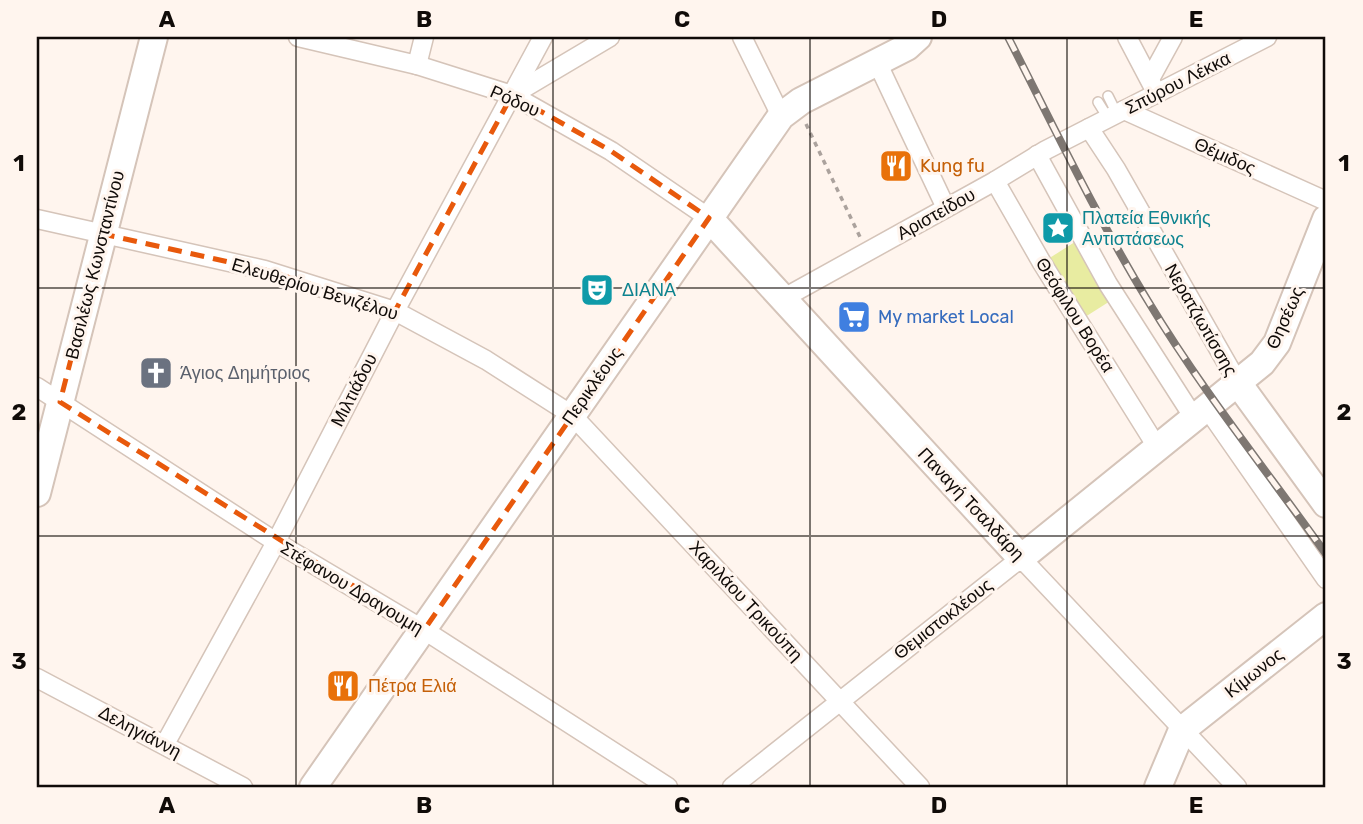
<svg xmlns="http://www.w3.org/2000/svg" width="1363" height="824" viewBox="0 0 1363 824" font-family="Rubik,sans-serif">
  <rect width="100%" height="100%" fill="#fff5ee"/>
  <polygon fill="#e8eca1" points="1078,240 1115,298 1085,317 1048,259"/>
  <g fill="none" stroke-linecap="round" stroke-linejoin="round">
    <defs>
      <g id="lane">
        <polyline points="1108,96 1117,114"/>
        <polyline points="1098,102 1108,118"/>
      </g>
      <g id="street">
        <polyline points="298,37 417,65 512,95 611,151 709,218"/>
        <polyline points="742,37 781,116"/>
        <polyline points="1127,37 1157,94"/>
        <polyline points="877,62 946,208"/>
        <polyline points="417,65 424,37"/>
        <polyline points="1150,79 1173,37"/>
        <polyline points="514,94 610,37"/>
        <polyline points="1124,110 1326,201"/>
        <polyline points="1089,128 1116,169 1238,383"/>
        <polyline points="1037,155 1108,284 1194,418"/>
        <polyline points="995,181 1042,263 1157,447"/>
        <polyline points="37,219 265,270 395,311 486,360 572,415 920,787"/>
        <polyline points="782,299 995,181 1046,150 1267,37"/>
        <polyline points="37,387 276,542 424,630 668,787"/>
        <polyline points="1207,408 1326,579"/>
        <polyline points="37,678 243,787"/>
        <polyline points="165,744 276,542 395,311 543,37"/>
        <polyline points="732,787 1021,558 1237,787"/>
      </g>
      <g id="secondary">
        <polyline points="709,218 1021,558 1262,363 1277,343 1326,219"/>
        <polyline points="1238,383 1326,504"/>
        <polyline points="37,493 154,37"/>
        <polyline points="313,787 781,116 801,101 907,47 918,37"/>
        <polyline points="1158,787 1182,730 1326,616"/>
      </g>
    </defs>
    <use href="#lane" stroke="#d5c4b9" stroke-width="12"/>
    <use href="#street" stroke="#d5c4b9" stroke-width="21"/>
    <use href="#secondary" stroke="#d5c4b9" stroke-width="30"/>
    <polyline stroke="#aba29d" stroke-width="3.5" stroke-dasharray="5 5" stroke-linecap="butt" points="806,124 860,237"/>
    <use href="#lane" stroke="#fff" stroke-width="9"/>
    <use href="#street" stroke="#fff" stroke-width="18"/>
    <use href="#secondary" stroke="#fff" stroke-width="26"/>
    <defs>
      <path id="rail" d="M1008 37C1053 125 1096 216 1148 301 1201 389 1266 470 1326 554"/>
    </defs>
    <use href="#rail" stroke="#7e7772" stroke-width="8"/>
    <use href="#rail" stroke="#fff5ee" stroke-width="5" stroke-dasharray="16" stroke-linecap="butt"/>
  </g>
  <path fill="none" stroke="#e8590c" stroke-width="5" stroke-dasharray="14 9" stroke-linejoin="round" d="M512 95 611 151 709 218 424 630 60 402 103 234 265 270 395 311Z"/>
  <path fill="none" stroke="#100b08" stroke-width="2" stroke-opacity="0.55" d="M296 37V787M553 37V787M810 37V787M1067 37V787M37 288H1326M37 536H1326"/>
  <defs>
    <symbol id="restaurant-square" viewBox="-11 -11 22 22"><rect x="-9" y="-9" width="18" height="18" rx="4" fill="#e8710a" stroke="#fff5ee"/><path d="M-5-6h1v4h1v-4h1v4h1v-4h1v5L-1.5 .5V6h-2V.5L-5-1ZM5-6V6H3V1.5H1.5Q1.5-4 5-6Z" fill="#fff"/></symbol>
    <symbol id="sight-square" viewBox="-11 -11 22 22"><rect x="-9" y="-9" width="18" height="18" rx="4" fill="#0f9aa8" stroke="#fff5ee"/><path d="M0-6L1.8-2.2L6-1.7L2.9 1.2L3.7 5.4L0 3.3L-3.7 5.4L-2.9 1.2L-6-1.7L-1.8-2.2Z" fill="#fff"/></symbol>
    <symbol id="theatre-square" viewBox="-11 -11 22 22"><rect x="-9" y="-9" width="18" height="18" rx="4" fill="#0f9aa8" stroke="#fff5ee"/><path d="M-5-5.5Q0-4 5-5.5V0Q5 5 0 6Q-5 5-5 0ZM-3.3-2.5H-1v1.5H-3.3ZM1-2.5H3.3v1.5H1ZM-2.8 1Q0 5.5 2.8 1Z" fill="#fff"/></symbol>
    <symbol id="supermarket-square" viewBox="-11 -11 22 22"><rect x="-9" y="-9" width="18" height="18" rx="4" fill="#3f7fe0" stroke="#fff5ee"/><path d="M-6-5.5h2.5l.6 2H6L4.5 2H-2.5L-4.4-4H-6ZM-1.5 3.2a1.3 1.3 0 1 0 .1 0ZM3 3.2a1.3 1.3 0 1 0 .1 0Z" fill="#fff"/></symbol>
    <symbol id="church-square" viewBox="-11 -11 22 22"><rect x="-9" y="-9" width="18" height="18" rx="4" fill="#6b7280" stroke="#fff5ee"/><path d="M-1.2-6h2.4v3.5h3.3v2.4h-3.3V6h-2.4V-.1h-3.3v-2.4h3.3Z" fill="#fff"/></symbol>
  </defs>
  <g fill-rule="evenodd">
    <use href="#restaurant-square" x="877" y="147" width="38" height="38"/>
    <use href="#sight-square" x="1039" y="209" width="38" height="38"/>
    <use href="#theatre-square" x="578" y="271" width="38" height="38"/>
    <use href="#supermarket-square" x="835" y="298" width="38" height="38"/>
    <use href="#church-square" x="137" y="354" width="38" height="38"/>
    <use href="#restaurant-square" x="324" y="667" width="38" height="38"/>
  </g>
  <g text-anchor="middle" stroke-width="6" stroke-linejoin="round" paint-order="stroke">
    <g font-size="18" fill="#100b08" stroke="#fff5ee">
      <text transform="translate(1178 83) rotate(-27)" y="6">Σπύρου Λέκκα</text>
      <text transform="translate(515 101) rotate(24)" y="6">Ρόδου</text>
      <text transform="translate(1225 156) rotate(24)" y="6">Θέμιδος</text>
      <text transform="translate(936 214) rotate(-29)" y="6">Αριστείδου</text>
      <text transform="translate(95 265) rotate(-76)" y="6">Βασιλέως Κωνσταντίνου</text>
      <text transform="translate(315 289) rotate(17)" y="6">Ελευθερίου Βενιζέλου</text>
      <text transform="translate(1075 315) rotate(58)" y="6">Θεόφιλου Βορέα</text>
      <text transform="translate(1285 318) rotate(-66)" y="6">Θησέως</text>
      <text transform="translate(1201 320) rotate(60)" y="6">Νερατζιωτίσσης</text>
      <text transform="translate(592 386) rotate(-55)" y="6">Περικλέους</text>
      <text transform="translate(354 390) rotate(-63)" y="6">Μιλτιάδου</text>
      <text transform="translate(971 504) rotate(47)" y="6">Παναγή Τσαλδάρη</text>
      <text transform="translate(352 588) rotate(31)" y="6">Στέφανου Δραγουμη</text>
      <text transform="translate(746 601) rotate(47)" y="6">Χαριλάου Τρικούπη</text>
      <text transform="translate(943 619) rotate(-38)" y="6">Θεμιστοκλέους</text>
      <text transform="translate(1254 673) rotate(-38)" y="6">Κίμωνος</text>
      <text transform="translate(140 732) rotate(28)" y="6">Δεληγιάννη</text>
    </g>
    <g font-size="18" fill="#c56008" stroke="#fff5ee" text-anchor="start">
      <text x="920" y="172">Kung fu</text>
      <text x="368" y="692">Πέτρα Ελιά</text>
    </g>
    <g font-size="18" fill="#0d838f" stroke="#fff5ee" text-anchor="start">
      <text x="1082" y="224">Πλατεία Εθνικής<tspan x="1082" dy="21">Αντιστάσεως</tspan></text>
      <text x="622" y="296">ΔΙΑΝΑ</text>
    </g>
    <g font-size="18" fill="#366cbe" stroke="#fff5ee" text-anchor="start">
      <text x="878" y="323">My market Local</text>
    </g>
    <g font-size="18" fill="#5b616d" stroke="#fff5ee" text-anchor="start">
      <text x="180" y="379">Άγιος Δημήτριος</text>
    </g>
  </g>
  <rect width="1363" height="824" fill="none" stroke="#fff5ee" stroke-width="77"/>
  <rect x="38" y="38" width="1286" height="748" fill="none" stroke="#100b08" stroke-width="2.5"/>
  <g font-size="23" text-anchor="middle" font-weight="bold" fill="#100b08">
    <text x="167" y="27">A</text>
    <text x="424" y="27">B</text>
    <text x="682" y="27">C</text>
    <text x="939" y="27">D</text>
    <text x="1196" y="27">E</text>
    <text x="19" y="171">1</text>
    <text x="1344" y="171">1</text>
    <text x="19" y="420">2</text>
    <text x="1344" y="420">2</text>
    <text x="19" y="669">3</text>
    <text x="1344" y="669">3</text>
    <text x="167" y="813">A</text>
    <text x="424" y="813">B</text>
    <text x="682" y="813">C</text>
    <text x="939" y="813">D</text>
    <text x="1196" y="813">E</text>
  </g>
</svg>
